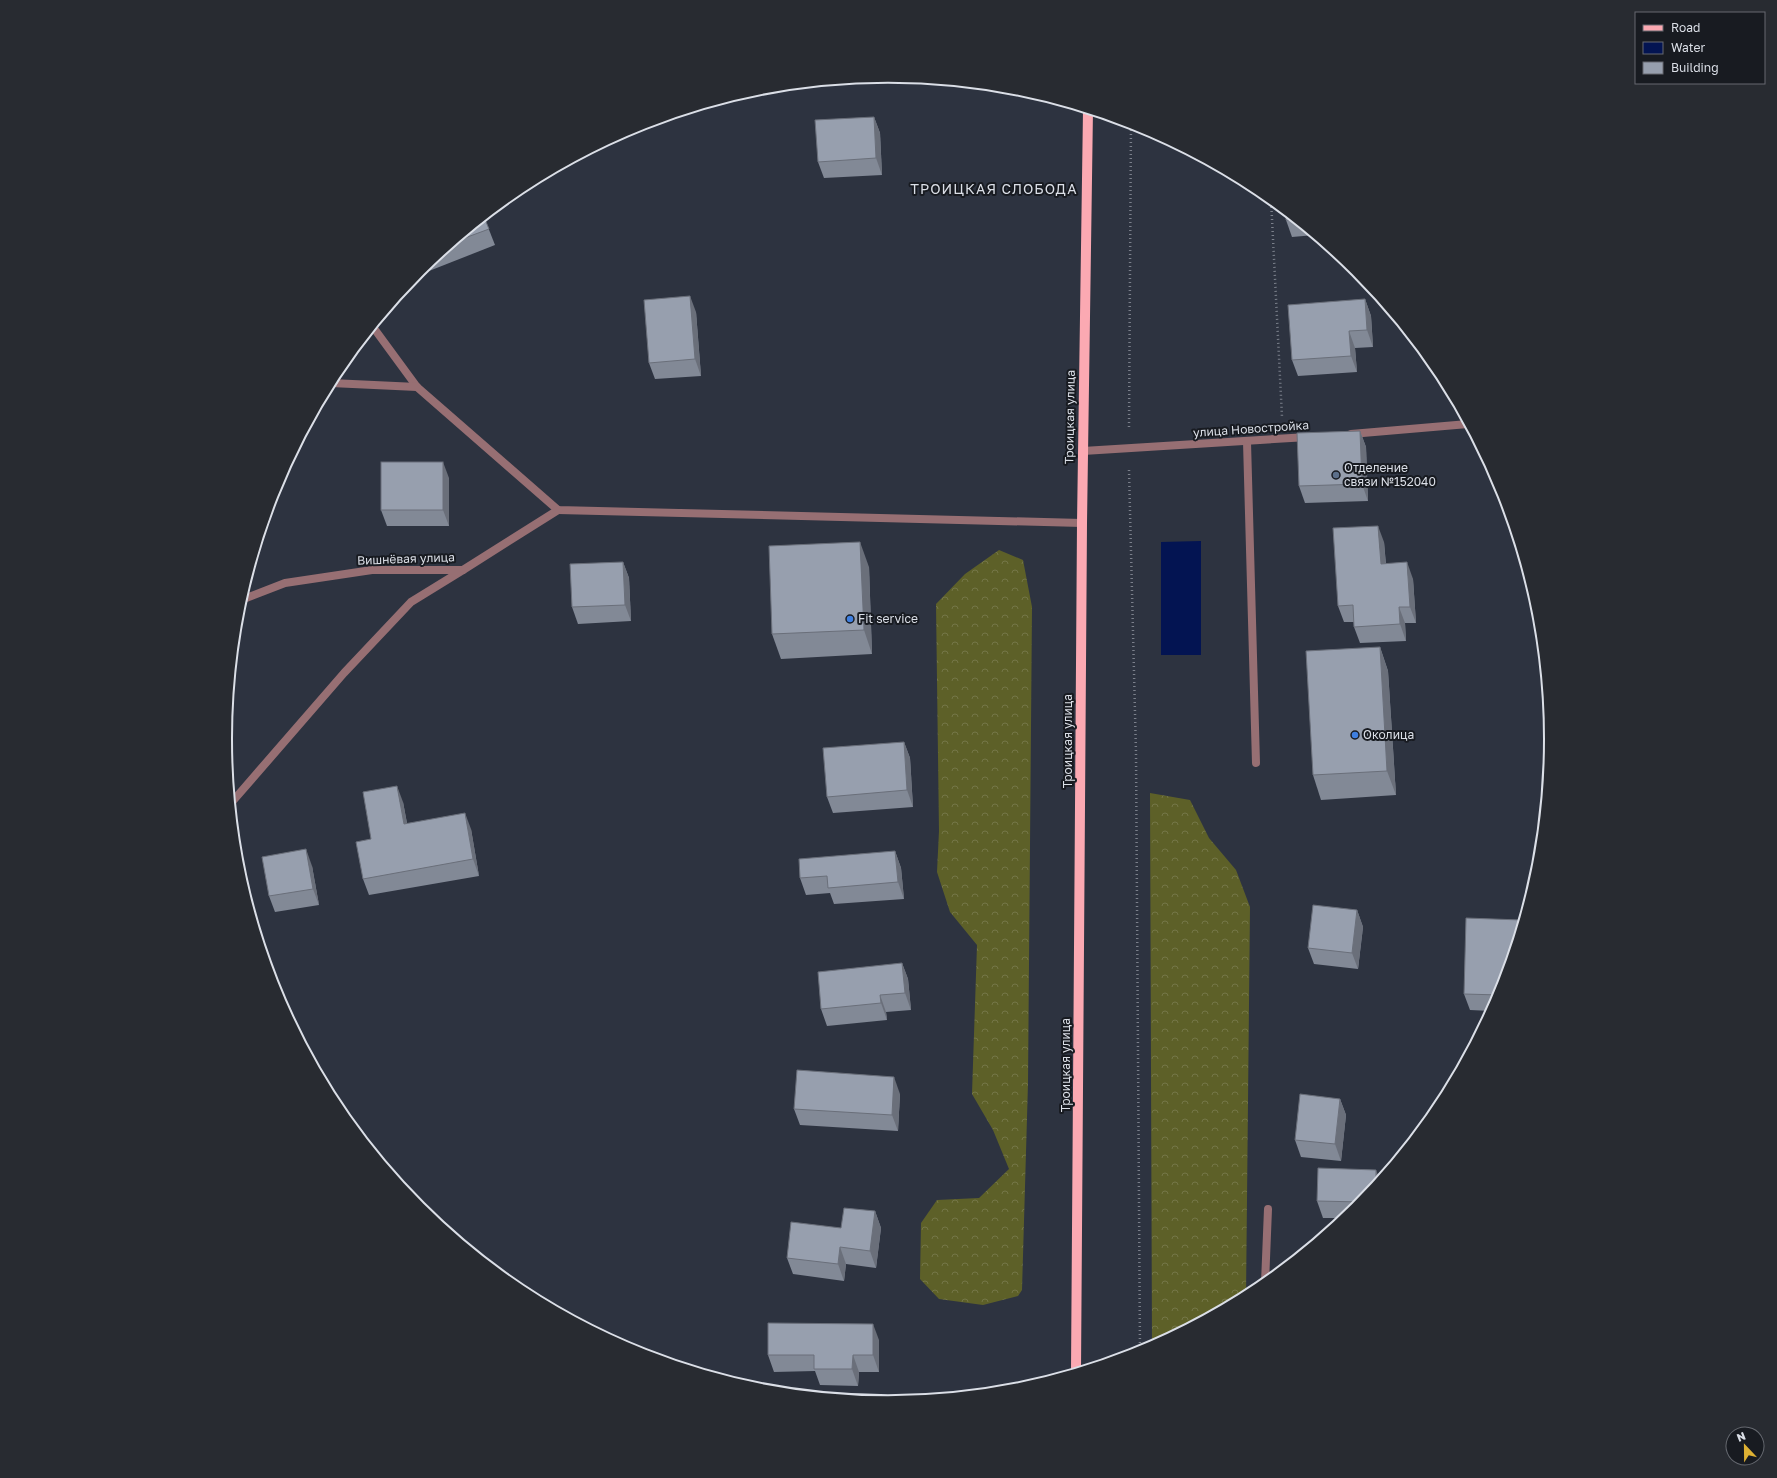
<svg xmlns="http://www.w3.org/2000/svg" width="1777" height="1478" viewBox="0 0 1777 1478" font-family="'Golos Text',sans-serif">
  <defs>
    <pattern id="forest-crowns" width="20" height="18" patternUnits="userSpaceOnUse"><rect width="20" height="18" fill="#5d6028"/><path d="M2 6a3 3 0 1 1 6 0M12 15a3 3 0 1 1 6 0" fill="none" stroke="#747647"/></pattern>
  </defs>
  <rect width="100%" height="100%" fill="#2d3340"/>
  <g fill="url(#forest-crowns)">
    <polygon points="999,550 1023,560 1032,607 1028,1083 1022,1290 1018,1296 983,1305 939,1299 920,1279 921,1223 937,1200 979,1198 1009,1169 993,1130 972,1094 977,945 950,912 937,872 939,831 936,604 965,574"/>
    <polygon points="1150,793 1190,800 1209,838 1236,870 1250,907 1246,1296 1152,1346"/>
  </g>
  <polygon fill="#031452" points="1201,541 1201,655 1161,655 1161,542"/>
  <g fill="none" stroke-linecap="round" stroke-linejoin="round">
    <g stroke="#7b808b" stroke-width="2.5" stroke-dasharray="1 3" stroke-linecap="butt">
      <polyline points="1271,199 1282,417"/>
      <polyline points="1129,427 1131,123"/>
      <polyline points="1129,470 1136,753 1140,1352"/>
    </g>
    <g stroke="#976f73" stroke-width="8">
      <polyline points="1247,442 1256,763"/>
      <polyline points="232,802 344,673 411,602 463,570"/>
      <polyline points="1265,1283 1268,1209"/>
    </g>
    <g stroke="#976f73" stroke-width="8">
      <polyline points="373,327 417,387 558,510 1082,523"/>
      <polyline points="331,383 417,387"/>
      <polyline points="1351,434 1468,424"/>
      <polyline points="1083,451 1308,437"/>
      <polyline points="241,600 285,583 372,570 463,570 558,510"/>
    </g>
    <polyline stroke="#fba9b2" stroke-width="10" points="1076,1371 1082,523 1088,110"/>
  </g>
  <g fill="#828996">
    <polygon points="874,117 880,133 882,175 824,178 818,162"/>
    <polygon points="1286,212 1315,235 1292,237 1286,220"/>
    <polygon points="484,217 495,245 429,271 426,265"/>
    <polygon points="1365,299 1371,316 1373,347 1355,348 1357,372 1298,376 1292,360"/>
    <polygon points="696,312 701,376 655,379 649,363"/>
    <polygon points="1360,431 1366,447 1368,501 1305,503 1299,486"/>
    <polygon points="449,478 449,526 387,526 381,510"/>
    <polygon points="1384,542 1386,564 1413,579 1416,623 1405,623 1406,641 1360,643 1354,627 1354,622 1344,622 1338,606"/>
    <polygon points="623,562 629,578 631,621 578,624 572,607"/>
    <polygon points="869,567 872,654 781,659 772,634"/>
    <polygon points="1380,647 1388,671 1396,795 1321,800 1313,775"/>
    <polygon points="904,742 910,758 913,807 833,813 827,797"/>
    <polygon points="403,802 407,823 471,829 479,876 369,895 363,879 371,839"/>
    <polygon points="895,851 901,868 904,899 834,904 830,893 806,895 800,878"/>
    <polygon points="312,866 319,905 275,912 269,896"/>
    <polygon points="1357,910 1363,927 1358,969 1314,964 1308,948"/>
    <polygon points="1521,920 1522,923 1501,993 1491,1011 1470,1010 1464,994"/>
    <polygon points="902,963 908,979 911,1010 886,1012 887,1020 827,1026 821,1009"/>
    <polygon points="900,1094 898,1131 800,1125 794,1109"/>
    <polygon points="1340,1099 1346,1115 1341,1161 1301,1157 1295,1140"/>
    <polygon points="1380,1180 1357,1208 1345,1218 1323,1218 1317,1201"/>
    <polygon points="875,1211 881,1228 876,1268 846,1264 844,1281 793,1274 787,1258 841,1228"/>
    <polygon points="879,1340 879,1372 859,1372 858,1386 820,1385 815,1371 774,1372 768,1355"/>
  </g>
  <g fill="#6a6f7a">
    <polygon points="874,117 880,133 882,175 876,158"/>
    <polygon points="690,296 696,312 701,376 695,359"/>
    <polygon points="1365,299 1371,316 1373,347 1367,330"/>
    <polygon points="1349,331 1355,348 1357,372 1351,356"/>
    <polygon points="1360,431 1366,447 1368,501 1362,484"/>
    <polygon points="443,462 449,478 449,526 443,510"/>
    <polygon points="1378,526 1384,542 1387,580 1381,564"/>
    <polygon points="860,542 869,567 872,654 864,630"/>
    <polygon points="623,562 629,578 631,621 625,605"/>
    <polygon points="1407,562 1413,579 1416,623 1410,607"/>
    <polygon points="1399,607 1405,623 1406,641 1400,624"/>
    <polygon points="1380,647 1388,671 1396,795 1387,771"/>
    <polygon points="904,742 910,758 913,807 907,790"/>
    <polygon points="397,786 403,802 410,840 404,824"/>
    <polygon points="465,813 471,829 479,876 473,859"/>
    <polygon points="306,849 312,866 319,905 313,889"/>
    <polygon points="895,851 901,868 904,899 898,882"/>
    <polygon points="1357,910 1363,927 1358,969 1352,953"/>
    <polygon points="902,963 908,979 911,1010 905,993"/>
    <polygon points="880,995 886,1012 887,1020 881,1003"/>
    <polygon points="894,1077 900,1094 898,1131 892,1115"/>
    <polygon points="1340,1099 1346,1115 1341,1161 1335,1144"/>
    <polygon points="1376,1170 1380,1180 1376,1185"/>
    <polygon points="875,1211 881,1228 876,1268 870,1251"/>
    <polygon points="840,1247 846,1264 844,1281 838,1264"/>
    <polygon points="873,1324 879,1340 879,1372 873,1355"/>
    <polygon points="853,1355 859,1372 858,1386 852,1369"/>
  </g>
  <g fill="#979fae" stroke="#6a6f7a">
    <polygon points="874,117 876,158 818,162 815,120"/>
    <polygon points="1286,212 1296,220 1286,220"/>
    <polygon points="484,217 489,229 454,242"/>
    <polygon points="690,296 695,359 649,363 644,300"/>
    <polygon points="1365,299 1367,330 1349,331 1351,356 1292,360 1288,305"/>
    <polygon points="1360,431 1362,484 1299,486 1297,433"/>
    <rect x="381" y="462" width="62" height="48"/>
    <polygon points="1378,526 1381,564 1407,562 1410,607 1399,607 1400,624 1354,627 1353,605 1338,606 1333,528"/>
    <polygon points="860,542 864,630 772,634 769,546"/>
    <polygon points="623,562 625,605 572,607 570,564"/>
    <polygon points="1380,647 1387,771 1313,775 1306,651"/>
    <polygon points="904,742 907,790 827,797 823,748"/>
    <polygon points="397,786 404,824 465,813 473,859 363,879 356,842 371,839 363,792"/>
    <polygon points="306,849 313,889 269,896 262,857"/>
    <polygon points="895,851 898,882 828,888 827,876 800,878 799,859"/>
    <polygon points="1313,905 1357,910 1352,953 1308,948"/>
    <polygon points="1466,918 1521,920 1521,927 1500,995 1464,994"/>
    <polygon points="902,963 905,993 880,995 881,1003 821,1009 818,972"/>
    <polygon points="797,1070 894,1077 892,1115 794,1109"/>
    <polygon points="1300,1094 1340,1099 1335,1144 1295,1140"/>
    <polygon points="1318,1168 1376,1170 1376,1185 1362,1202 1317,1201"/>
    <polygon points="844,1208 875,1211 870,1251 840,1247 838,1264 787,1258 791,1222 841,1228"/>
    <polygon points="768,1323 873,1324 873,1355 853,1355 852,1369 814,1369 814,1355 768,1355"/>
  </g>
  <circle fill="#5c6f8a" stroke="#181b21" stroke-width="1.5" cx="1336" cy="475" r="4"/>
  <g fill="#3f7fe0" stroke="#181b21" stroke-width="1.5">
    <circle cx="850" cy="619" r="4"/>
    <circle cx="1355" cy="735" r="4"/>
  </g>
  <g text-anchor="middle" stroke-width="4" stroke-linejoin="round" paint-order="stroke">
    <g font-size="12" fill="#dbdfe7" stroke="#181b21">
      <text transform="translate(1070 417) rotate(-89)" y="4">Троицкая улица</text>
      <text transform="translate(1251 429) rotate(-4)" y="4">улица Новостройка</text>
      <text transform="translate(406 559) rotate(-2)" y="4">Вишнёвая улица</text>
      <text transform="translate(1068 741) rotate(-90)" y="4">Троицкая улица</text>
      <text transform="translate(1066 1065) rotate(-90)" y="4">Троицкая улица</text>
    </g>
    <g font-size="12" fill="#dbdfe7" stroke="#181b21" text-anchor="start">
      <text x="1344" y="472">Отделение<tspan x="1344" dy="14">связи №152040</tspan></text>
      <text x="858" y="623">Fit service</text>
      <text x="1363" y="739">Околица</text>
    </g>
    <g font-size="14" letter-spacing="1" fill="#dbdfe7" stroke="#181b21">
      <text x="994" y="194">ТРОИЦКАЯ СЛОБОДА</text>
    </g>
  </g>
  <path d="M0 0H1777V1478H0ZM232 739a656 656 0 1 1 1312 0a656 656 0 1 1-1312 0Z" fill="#282b31" fill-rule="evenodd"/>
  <path fill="none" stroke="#dbdfe7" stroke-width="2" d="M232 739a656 656 0 1 1 1312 0a656 656 0 1 1-1312 0Z"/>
  <rect x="1635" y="12" width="130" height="72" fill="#181b21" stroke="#666970"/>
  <rect x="1643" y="25" width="20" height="6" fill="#fba9b2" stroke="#666970"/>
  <text x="1671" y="32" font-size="12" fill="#dbdfe7">Road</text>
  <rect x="1643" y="42" width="20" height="12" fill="#031452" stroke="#666970"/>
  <text x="1671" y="52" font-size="12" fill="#dbdfe7">Water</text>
  <rect x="1643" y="62" width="20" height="12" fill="#979fae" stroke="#666970"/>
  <text x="1671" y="72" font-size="12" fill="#dbdfe7">Building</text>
  <g transform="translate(1745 1446) rotate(338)"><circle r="19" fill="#181b21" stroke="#666970"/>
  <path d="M0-3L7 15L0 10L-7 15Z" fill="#deb133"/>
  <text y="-6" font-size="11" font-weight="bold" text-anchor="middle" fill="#dbdfe7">N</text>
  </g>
</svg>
